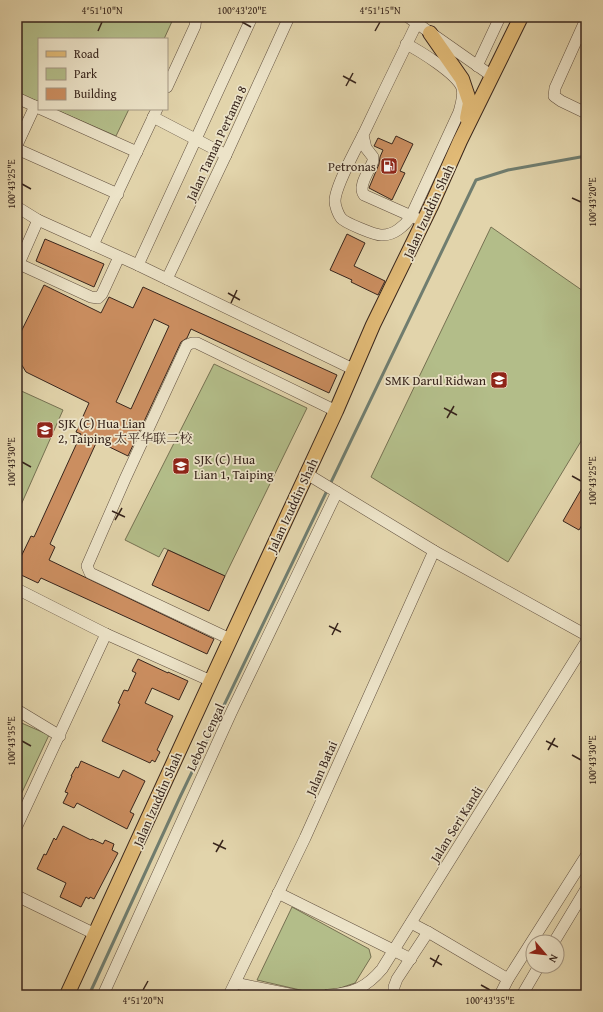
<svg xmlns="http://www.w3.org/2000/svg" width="603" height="1012" viewBox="0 0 603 1012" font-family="'Gentium Book Plus','Noto Serif SC',serif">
  <rect width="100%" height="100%" fill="#e2d4ab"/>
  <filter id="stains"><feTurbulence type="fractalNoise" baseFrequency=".005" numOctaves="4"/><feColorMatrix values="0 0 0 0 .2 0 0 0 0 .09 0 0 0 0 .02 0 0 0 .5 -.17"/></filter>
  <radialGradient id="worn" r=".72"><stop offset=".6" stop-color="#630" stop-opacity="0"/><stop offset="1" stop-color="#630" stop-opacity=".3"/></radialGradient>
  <g fill="#b3bd89" stroke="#767152">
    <polygon points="17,17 174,17 164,39 39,39 39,102 17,93"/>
    <polygon points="54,109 129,109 116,136"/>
    <polygon points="491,227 586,293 586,433 508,562 371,477"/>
    <polygon points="214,364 307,408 225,576 164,548 159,557 125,540"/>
    <polygon points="17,389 63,410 17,514"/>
    <polygon points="17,721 49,735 17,803"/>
    <polygon points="292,907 369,949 371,957 355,983 331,991 309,992 257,980"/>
  </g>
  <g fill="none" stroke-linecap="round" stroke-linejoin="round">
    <polyline stroke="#707d6f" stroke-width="3" points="89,995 180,797 476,180 508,170 586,156"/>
  </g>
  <g fill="#cb8e60" stroke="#38251c" fill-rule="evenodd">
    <polygon points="396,136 413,144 400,171 405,173 392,200 369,188 379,164 380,157 383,150 374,146 378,138 392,144"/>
    <polygon points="347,234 365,243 354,266 385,281 378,295 351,282 352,280 330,270"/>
    <polygon points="45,239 104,264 94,287 36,261"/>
    <path d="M44 285 101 313 109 297 133 308 143 287 337 375 329 393 191 329 187 338 181 342 128 456 97 441 50 544 55 547 49 560 214 639 207 654 41 578 38 583 17 573V565L31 536 34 537 81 434 76 432 89 403 26 372 17 357V340ZM154 319 169 326 131 409 116 402Z"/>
    <polygon points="586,481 586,518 579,530 563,521"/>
    <polygon points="168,550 225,576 209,611 152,585"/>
    <polygon points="138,659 168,673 168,672 188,681 179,700 152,688 145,703 173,716 157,750 160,752 155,762 152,760 150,763 102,741 118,709 120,704 118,703 124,690 128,691 136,673 132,671"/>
    <polygon points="81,761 119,778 123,770 145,781 130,812 134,814 127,829 77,803 74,808 63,803 68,793 65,792 72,776 71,776 76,767 78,768"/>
    <polygon points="63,826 91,840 92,839 103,844 105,840 114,844 112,850 118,853 94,899 90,897 89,899 86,897 81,907 60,897 66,883 37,869 44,854 46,855 54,838 56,840"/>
  </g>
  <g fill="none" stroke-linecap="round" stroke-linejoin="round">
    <defs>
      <g id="minor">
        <polyline points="408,17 492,76"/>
        <polyline points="586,19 555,88 554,96 561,101 586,113"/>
        <path d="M417 23 384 91 363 135 366 148 373 157V161C370 170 357 186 364 195L418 219"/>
        <polyline points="477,66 500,17"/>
        <polyline points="167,87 195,26 196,17"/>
        <polyline points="17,98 39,108"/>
        <polyline points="41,109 137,152"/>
        <polyline points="153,117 226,155"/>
        <path d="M363 135C356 149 335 187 335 201 335 206 338 214 341 218 345 223 375 235 381 235 393 236 405 226 411 216L459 112C461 105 464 96 462 88 457 74 420 51 406 44"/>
        <polyline points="17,145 35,106"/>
        <polyline points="17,149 118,194"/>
        <polyline points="17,207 38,220 138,265 355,370"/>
        <polyline points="93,245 157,109"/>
        <polyline points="19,264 91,297 98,298 102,294 119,257"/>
        <polyline points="138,265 252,17"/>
        <polyline points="17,268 38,220"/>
        <polyline points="167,279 226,155 289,17"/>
        <polyline points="307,474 434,551 586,635"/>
        <polyline points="17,589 106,634 211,681"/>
        <polyline points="230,639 90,573 87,566 125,479 187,345 192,343 197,343 336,411"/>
        <polyline points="17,710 60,736"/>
        <polyline points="17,826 106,634"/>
        <polyline points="278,893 393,950 411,959"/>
        <polyline points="17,896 95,934"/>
        <polyline points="411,923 428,932 508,979"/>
        <polyline points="554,942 586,889"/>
        <polyline points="235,983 294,995"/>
        <polyline points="103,995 231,713 337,492"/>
        <polyline points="229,995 305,838 434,551"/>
        <path d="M328 995C353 993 366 988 382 969L586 642"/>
        <polyline points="394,995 394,987 397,979 428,932"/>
        <polyline points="500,995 508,979 586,856"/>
        <polyline points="522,995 539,966"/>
      </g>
      <g id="major">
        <polyline points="430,33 462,79 470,103 467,118"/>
        <polyline points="67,995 211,681 336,411 373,325 431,206 460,141 521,17"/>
      </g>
    </defs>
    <use href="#minor" stroke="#625140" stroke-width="12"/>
    <use href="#major" stroke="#38251c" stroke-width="16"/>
    <use href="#minor" stroke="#ece3c8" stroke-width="11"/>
    <use href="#major" stroke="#e1ba76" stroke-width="14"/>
  </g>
  <path fill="none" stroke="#38251c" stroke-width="1.5" d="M242 22 251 27M98 31 102 22M375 31 380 22M343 76 356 83M346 86 353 73M22 184 31 189M572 198 581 202M228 293 240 300M231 303 237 290M444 408 457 415M447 418 454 406M22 462 31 467M572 476 581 481M112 511 125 517M115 520 122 508M329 626 341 632M332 635 338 623M22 741 31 746M546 741 558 747M548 750 555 738M572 755 581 760M213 843 226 849M216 852 223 840M430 958 442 965M433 967 439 955M481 985 490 990M143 990 148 981"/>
  <defs>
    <symbol id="fuel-square" viewBox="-11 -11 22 22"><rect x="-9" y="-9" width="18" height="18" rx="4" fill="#8f2418" stroke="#ece3c8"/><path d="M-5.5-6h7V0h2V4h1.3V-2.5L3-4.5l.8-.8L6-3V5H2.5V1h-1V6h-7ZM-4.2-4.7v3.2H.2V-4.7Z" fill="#fff"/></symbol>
    <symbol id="school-square" viewBox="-11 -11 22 22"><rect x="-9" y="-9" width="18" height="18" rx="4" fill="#8f2418" stroke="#ece3c8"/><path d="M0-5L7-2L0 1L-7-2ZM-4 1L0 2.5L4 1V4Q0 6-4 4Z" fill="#fff"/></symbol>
  </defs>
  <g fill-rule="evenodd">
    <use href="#fuel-square" x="379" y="156" width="20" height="20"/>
    <use href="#school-square" x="489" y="370" width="20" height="20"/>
    <use href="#school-square" x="35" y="420" width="20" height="20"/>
    <use href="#school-square" x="171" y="456" width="20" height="20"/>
  </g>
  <g text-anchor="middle" stroke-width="3.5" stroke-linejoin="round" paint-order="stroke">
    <g font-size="13" fill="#38251c" stroke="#ece3c8">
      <text transform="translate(216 143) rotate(-65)" y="5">Jalan Taman Pertama 8</text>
      <text transform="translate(428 211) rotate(-65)" y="5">Jalan Izuddin Shah</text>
      <text transform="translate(292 505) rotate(-65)" y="5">Jalan Izuddin Shah</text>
      <text transform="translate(205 737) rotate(-65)" y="5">Leboh Cengal</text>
      <text transform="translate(321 768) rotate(-66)" y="5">Jalan Batai</text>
      <text transform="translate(157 799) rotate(-66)" y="5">Jalan Izuddin Shah</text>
      <text transform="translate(456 824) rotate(-58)" y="5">Jalan Seri Kandi</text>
    </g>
    <g font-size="13" fill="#38251c" stroke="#ece3c8" text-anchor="end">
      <text x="376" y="171">Petronas</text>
      <text x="486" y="385">SMK Darul Ridwan</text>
      <text x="58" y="428" text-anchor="start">SJK (C) Hua Lian<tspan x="58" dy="15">2, Taiping 太平华联二校</tspan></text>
      <text x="194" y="464" text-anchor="start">SJK (C) Hua<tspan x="194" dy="15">Lian 1, Taiping</tspan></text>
    </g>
  </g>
  <rect width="603" height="1012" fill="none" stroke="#e2d4ab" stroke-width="44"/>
  <rect x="38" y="38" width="130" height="72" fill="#ece3c8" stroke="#a49783"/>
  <rect x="46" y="51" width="20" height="6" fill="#e1ba76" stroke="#a49783"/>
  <text x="74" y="58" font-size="12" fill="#38251c">Road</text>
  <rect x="46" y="68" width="20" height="12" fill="#b3bd89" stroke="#a49783"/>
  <text x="74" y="78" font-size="12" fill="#38251c">Park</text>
  <rect x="46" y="88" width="20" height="12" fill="#cb8e60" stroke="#a49783"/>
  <text x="74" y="98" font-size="12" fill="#38251c">Building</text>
  <g transform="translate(545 954) rotate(118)"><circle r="19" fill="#ece3c8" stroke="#a49783"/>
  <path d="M0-3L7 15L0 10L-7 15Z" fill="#8f2418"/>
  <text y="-6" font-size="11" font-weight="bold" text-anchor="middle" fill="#38251c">N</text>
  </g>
  <rect x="22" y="22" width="559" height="968" fill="none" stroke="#38251c" stroke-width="1.5"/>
  <g font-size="10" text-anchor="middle" fill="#38251c">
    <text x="102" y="14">4°51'10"N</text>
    <text x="242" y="14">100°43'20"E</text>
    <text x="380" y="14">4°51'15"N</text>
    <text transform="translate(11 184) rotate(-90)" y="4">100°43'25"E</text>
    <text transform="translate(592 202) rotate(-90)" y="4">100°43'20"E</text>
    <text transform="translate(11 462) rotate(-90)" y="4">100°43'30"E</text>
    <text transform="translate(592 481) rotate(-90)" y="4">100°43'25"E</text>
    <text transform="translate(11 741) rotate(-90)" y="4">100°43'35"E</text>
    <text transform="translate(592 760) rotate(-90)" y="4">100°43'30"E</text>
    <text x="143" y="1004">4°51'20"N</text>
    <text x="490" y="1004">100°43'35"E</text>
  </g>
  <rect width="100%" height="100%" filter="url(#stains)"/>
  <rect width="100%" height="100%" fill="url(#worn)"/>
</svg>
